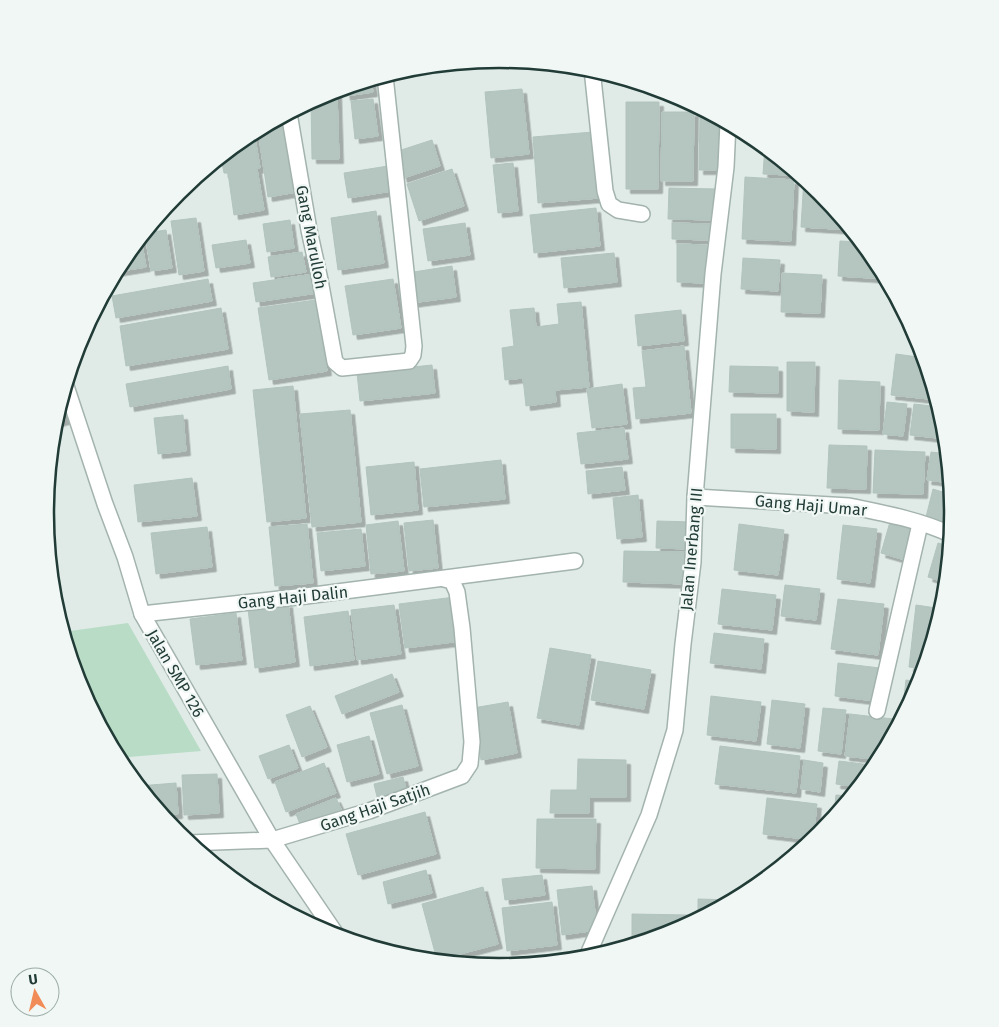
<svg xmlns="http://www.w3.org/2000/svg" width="999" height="1027" viewBox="0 0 999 1027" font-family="'Fira Sans',sans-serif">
  <defs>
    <filter id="shadow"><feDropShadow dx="4.5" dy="4.5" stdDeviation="0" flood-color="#0004"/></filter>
  </defs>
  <rect width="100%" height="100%" fill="#e0ebe7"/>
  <polygon fill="#b8dcc5" points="128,623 201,751 117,758 79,687 63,632"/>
  <g fill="#b5c5c0" stroke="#b2c4be" filter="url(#shadow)">
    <polygon points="371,80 373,92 346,96 345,88"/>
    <polygon points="522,89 529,154 491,158 485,92"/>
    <polygon points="331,92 337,92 339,159 312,159 311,102"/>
    <polygon points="373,99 378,136 355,139 351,101"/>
    <polygon points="626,102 659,102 658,189 626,189"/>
    <polygon points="662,112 694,112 693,181 661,181"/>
    <polygon points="700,114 712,114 724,120 723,170 699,170"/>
    <polygon points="285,115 297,192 268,197 258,130 269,126 269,124"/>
    <polygon points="254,132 260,168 257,169 264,210 234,215 228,173 224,173 221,157 247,135"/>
    <polygon points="593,132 599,198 538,203 533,137"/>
    <polygon points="432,140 440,166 403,178 395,152"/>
    <polygon points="765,146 793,169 792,175 763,174"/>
    <polygon points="513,163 518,211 498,213 493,165"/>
    <polygon points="388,166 392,191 348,198 344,173"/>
    <polygon points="452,169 464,206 419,221 407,184"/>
    <polygon points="745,177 794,180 791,241 742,239"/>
    <polygon points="804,178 821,192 852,230 801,227"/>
    <polygon points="669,188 718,189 718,220 668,219"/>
    <polygon points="596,208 600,246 534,253 530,215"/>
    <polygon points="376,211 384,263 338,270 331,218"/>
    <polygon points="196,218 204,271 179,275 171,221"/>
    <polygon points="290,220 294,248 267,252 263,224"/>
    <polygon points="465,223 470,255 428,261 423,229"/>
    <polygon points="672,223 711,224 711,240 672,239"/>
    <polygon points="166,230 172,268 151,271 145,233"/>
    <polygon points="141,238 146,267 115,272 122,261"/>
    <polygon points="246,240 250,263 216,268 212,245"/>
    <polygon points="840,241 862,242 878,261 887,279 838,276"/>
    <polygon points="677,244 707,245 707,283 677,282"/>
    <polygon points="302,252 306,272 271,277 268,257"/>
    <polygon points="614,253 617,282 564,288 561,258"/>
    <polygon points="743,258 780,260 778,291 741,289"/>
    <polygon points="452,266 456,297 411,303 407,273"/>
    <polygon points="782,273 822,275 820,313 781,312"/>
    <polygon points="314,274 317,293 256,302 253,283"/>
    <polygon points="208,279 212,301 116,318 112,296"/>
    <polygon points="393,279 401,328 353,335 345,286"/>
    <polygon points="316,300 327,371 269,380 258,308"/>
    <polygon points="581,302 589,387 555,390 556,402 526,406 523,378 505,380 502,348 514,346 510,310 534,308 536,327 559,324 557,304"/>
    <polygon points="221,308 228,349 126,366 120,326"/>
    <polygon points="681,310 684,341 638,346 635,315"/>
    <polygon points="684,346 691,413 636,419 633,388 646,387 642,351"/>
    <polygon points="896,354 925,358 938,400 891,395"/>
    <polygon points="787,362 815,362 814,412 787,411"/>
    <polygon points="432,365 435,393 360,401 357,373"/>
    <polygon points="228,366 231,389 130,407 126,384"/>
    <polygon points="730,366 778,367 778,393 729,392"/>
    <polygon points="839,380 880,382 879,430 838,429"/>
    <polygon points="622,384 627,424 592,428 587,389"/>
    <polygon points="293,386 306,518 267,522 253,390"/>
    <polygon points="887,402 907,404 903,436 883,434"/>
    <polygon points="60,404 65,420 54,423"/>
    <polygon points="914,404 940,407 945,425 947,439 910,435"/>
    <polygon points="350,410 361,522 312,527 300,414"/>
    <polygon points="731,414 776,414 776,449 731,448"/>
    <polygon points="183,415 186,451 158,454 154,418"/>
    <polygon points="624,428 628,459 581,464 577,433"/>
    <polygon points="829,445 867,446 866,489 827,488"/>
    <polygon points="875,450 925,452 923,494 873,493"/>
    <polygon points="931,452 948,454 951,483 927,480"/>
    <polygon points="501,460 505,499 424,507 420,469"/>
    <polygon points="414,462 418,510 371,515 366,467"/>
    <polygon points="622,467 625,490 588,494 586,471"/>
    <polygon points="192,478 197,516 138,522 134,485"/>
    <polygon points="933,489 952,495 954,514 953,525 926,517"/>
    <polygon points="638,495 642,537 617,539 613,498"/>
    <polygon points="433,520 438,568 409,571 404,523"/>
    <polygon points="398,521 404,571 371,574 366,525"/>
    <polygon points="657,521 693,522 692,549 656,548"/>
    <polygon points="890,522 914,529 905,560 881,553"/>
    <polygon points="307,524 313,583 275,586 269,527"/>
    <polygon points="739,524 784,530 778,575 734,570"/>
    <polygon points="843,525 877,529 870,583 837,579"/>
    <polygon points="207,527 212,567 156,574 151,533"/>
    <polygon points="361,529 365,566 321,571 317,533"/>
    <polygon points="938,543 951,547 947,583 928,577"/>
    <polygon points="624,551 689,552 688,584 623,582"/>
    <polygon points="785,585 820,589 816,620 781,616"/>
    <polygon points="722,589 776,595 772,630 718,624"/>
    <polygon points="455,597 461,641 405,648 399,604"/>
    <polygon points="838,599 884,604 878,655 831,649"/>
    <polygon points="288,603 295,662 255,668 248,609"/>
    <polygon points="394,605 401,654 357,660 351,610"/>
    <polygon points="916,605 943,609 925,669 909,667"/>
    <polygon points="348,611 354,660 310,666 304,617"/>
    <polygon points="236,613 242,660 196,665 190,619"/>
    <polygon points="714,633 764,639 761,669 710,663"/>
    <polygon points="550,648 591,655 579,725 537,718"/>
    <polygon points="598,661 651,670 644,709 591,700"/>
    <polygon points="838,663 880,668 875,701 835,696"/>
    <polygon points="392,674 399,692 342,714 335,696"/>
    <polygon points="906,680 921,682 905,714 902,714"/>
    <polygon points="711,696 761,702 756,741 707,735"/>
    <polygon points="772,700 805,704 800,748 767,744"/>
    <polygon points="508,702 517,753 481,760 473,708"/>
    <polygon points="402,705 418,766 387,774 370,713"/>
    <polygon points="310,706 327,747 302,757 286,715"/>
    <polygon points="823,708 846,710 841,754 818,751"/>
    <polygon points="850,714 902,720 881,760 845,756"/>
    <polygon points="369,736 379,774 347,782 337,745"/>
    <polygon points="289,745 298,768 268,779 259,756"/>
    <polygon points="720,746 800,756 796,793 715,784"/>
    <polygon points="578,759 626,760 626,797 589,797 589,813 550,813 551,790 577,790"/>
    <polygon points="804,760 823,763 820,792 801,789"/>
    <polygon points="839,761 871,765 870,775 860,787 836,784"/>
    <polygon points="324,763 336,793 286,812 275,782"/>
    <polygon points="217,774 219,813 184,815 182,775"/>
    <polygon points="403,777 407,793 378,801 374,784"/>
    <polygon points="176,783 178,814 162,815 138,786"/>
    <polygon points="836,795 853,796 833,820"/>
    <polygon points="336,798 343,813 302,829 296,814"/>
    <polygon points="767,798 817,804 813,840 763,834"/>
    <polygon points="425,812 436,854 358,875 346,834"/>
    <polygon points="537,819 596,819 595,869 536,868"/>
    <polygon points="426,870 432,893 388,904 383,882"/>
    <polygon points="542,875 545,895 505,900 502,879"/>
    <polygon points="592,886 597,930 562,935 557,890"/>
    <polygon points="483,887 498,944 437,960 422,904"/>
    <polygon points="698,899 736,900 698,920"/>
    <polygon points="552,902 557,945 507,951 502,908"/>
    <polygon points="632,914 689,915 689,925 673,934 632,946"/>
  </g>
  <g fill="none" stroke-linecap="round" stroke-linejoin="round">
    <defs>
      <g id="minor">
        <polyline points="492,60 505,60"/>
        <polyline points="592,69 605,191 609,204 618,210 642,214"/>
        <polyline points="289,113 309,230 320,280 335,362 342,368 409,361 413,355 414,346 385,76"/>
        <polyline points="66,386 105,504 125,557 142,614 272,840 338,937"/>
        <path d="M695 497 849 506C883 513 920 520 952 535"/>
        <polyline points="142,614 306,596 575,561"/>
        <polyline points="877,711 920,524"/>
        <polyline points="188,843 272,840 369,811 462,776 470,764 472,742 462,628 457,592 452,581 444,579"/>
        <polyline points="586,959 649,815 675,730 683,644 693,562 695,497 713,274 726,167 728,123"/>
      </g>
    </defs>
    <use href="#minor" stroke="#a3b3ae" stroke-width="18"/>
    <use href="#minor" stroke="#fff" stroke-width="15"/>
  </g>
  <g text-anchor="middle" stroke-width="4.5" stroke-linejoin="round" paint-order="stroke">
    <g font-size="16" fill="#213b36" stroke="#f0f7f4">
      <text transform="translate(312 237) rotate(79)" y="6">Gang Marulloh</text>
      <text transform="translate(811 505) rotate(5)" y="6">Gang Haji Umar</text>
      <text transform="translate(691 549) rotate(-85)" y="6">Jalan Inerbang III</text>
      <text transform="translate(293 597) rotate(-6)" y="6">Gang Haji Dalin</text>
      <text transform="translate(176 673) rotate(60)" y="6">Jalan SMP 126</text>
      <text transform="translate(375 807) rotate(-19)" y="6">Gang Haji Satjih</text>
    </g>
  </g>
  <path d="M0 0H999V1027H0ZM54 513a445 445 0 1 1 890 0a445 445 0 1 1-890 0Z" fill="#f0f7f4" fill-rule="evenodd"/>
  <path fill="none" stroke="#213b36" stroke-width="2.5" d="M54 513a445 445 0 1 1 890 0a445 445 0 1 1-890 0Z"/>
  <g transform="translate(35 992) rotate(352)"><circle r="24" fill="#f0f7f4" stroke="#9daca8"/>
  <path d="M0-4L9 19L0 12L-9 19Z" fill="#f18c58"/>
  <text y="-8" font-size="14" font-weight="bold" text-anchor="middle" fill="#213b36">U</text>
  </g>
</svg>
